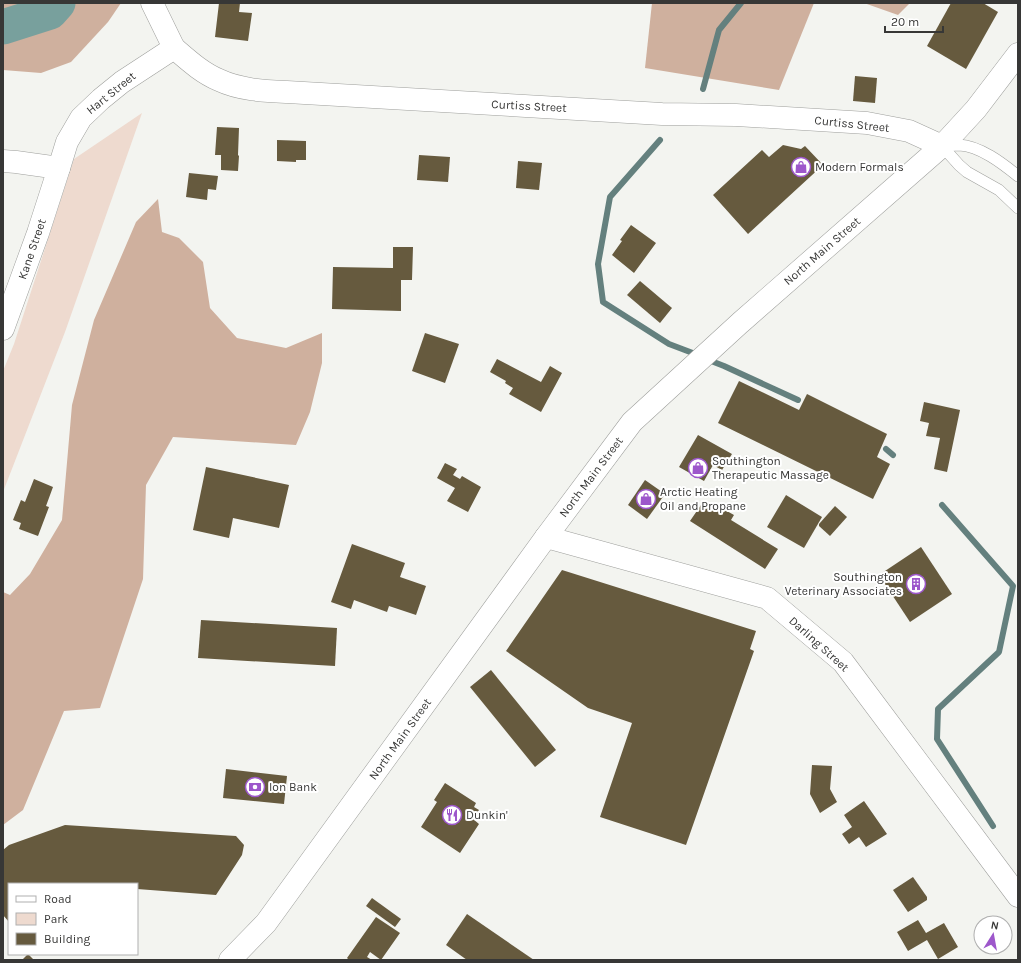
<svg xmlns="http://www.w3.org/2000/svg" width="1021" height="963" viewBox="0 0 1021 963" font-family="Karla,sans-serif">
  <rect width="100%" height="100%" fill="#f3f4f0"/>
  <polygon fill="#eedacf" points="142,113 65,332 3,492 3,371 14,344 74,159"/>
  <g fill="#cfb09e">
    <polygon points="3,3 121,3 108,22 71,62 41,73 3,70"/>
    <polygon points="652,3 814,3 779,90 645,68"/>
    <polygon points="864,3 910,3 898,15"/>
    <polygon points="158,199 162,232 179,238 203,262 210,308 237,338 286,348 322,333 322,363 310,412 296,445 173,437 146,485 143,579 100,708 64,711 23,810 3,825 3,592 10,595 30,574 62,520 72,405 94,320 136,222"/>
  </g>
  <g fill="none" stroke-linecap="round" stroke-linejoin="round">
    <g stroke="#64807e" stroke-width="6">
      <polyline points="703,89 719,30 741,3"/>
      <polyline points="660,140 610,197 598,264 603,302 669,344 698,355"/>
      <polyline points="706,359 724,366 798,400"/>
      <polyline points="886,449 893,455"/>
      <polyline points="942,505 1013,586 999,652 938,709 937,739 993,826"/>
    </g>
    <polyline stroke="#78a09d" stroke-width="35" points="3,27 50,12 58,3"/>
  </g>
  <g fill="#665a3e">
    <polygon points="219,3 240,3 239,12 252,13 248,41 215,37"/>
    <polygon points="951,3 983,3 998,12 966,69 927,46"/>
    <polygon points="855,76 877,78 875,103 853,101"/>
    <polygon points="217,127 239,128 238,155 239,156 238,171 221,170 221,155 215,155"/>
    <polygon points="277,140 306,141 306,160 296,160 296,162 277,161"/>
    <polygon points="783,145 801,149 805,146 823,165 748,234 713,195 762,150 769,157"/>
    <polygon points="419,155 450,157 448,182 417,180"/>
    <polygon points="518,161 542,163 539,190 516,188"/>
    <polygon points="189,173 218,176 216,190 208,189 207,200 186,197"/>
    <polygon points="631,225 656,243 634,273 612,255 622,241 620,240"/>
    <polygon points="393,247 413,247 412,280 401,280 401,311 332,309 333,267 393,268"/>
    <polygon points="640,281 672,308 660,323 627,295"/>
    <polygon points="425,333 459,344 445,383 412,371"/>
    <polygon points="497,359 541,382 550,366 562,373 541,412 509,394 513,388 505,383 506,381 490,372"/>
    <polygon points="739,381 799,410 807,394 887,434 877,457 890,464 873,499 718,423"/>
    <polygon points="924,402 960,410 947,472 934,469 940,438 926,436 929,423 920,421"/>
    <polygon points="698,435 732,454 722,470 713,465 704,481 679,467"/>
    <polygon points="445,463 457,469 453,475 460,479 462,476 481,487 468,512 447,501 455,488 437,478"/>
    <polygon points="206,467 289,485 279,528 233,518 229,538 193,530"/>
    <polygon points="34,479 53,487 46,506 49,507 38,536 19,529 21,523 13,520 21,500 25,502"/>
    <polygon points="645,480 665,494 647,519 628,505"/>
    <polygon points="786,495 822,517 804,548 767,527"/>
    <polygon points="703,502 722,514 725,510 734,515 731,520 778,549 765,569 690,521"/>
    <polygon points="835,506 847,517 830,536 819,526 819,524"/>
    <polygon points="352,544 405,563 400,577 426,586 416,615 389,606 387,612 354,600 351,609 331,602"/>
    <polygon points="921,547 952,594 910,622 879,575"/>
    <polygon points="562,570 756,631 750,649 754,651 686,845 600,817 632,723 588,708 506,651"/>
    <polygon points="201,620 337,628 335,666 198,658"/>
    <polygon points="491,670 556,750 535,767 470,687"/>
    <polygon points="812,765 832,766 830,789 837,802 820,813 810,794"/>
    <polygon points="226,769 287,776 284,804 223,798"/>
    <polygon points="445,783 476,803 474,807 479,810 473,819 479,824 460,853 421,827 437,802 434,800"/>
    <polygon points="864,801 887,834 866,847 859,837 849,844 842,834 852,827 844,815"/>
    <polygon points="65,825 236,836 244,845 242,855 216,895 137,889 137,884 9,884 9,922 3,915 3,850 9,845"/>
    <polygon points="913,877 927,897 927,900 908,912 893,890"/>
    <polygon points="372,898 401,919 395,927 366,906"/>
    <polygon points="467,914 534,960 467,960 446,945"/>
    <polygon points="376,917 400,933 381,960 370,952 367,957 372,960 349,960 347,958"/>
    <polygon points="918,920 926,933 944,923 958,947 938,959 927,940 908,951 897,932"/>
    <polygon points="28,954 34,960 22,960"/>
  </g>
  <g fill="none" stroke-linecap="round" stroke-linejoin="round">
    <defs>
      <g id="service">
        <polyline points="942,146 959,165 967,172 999,190 1018,208"/>
        <path d="M943 146C948 146 954 145 959 145 980 146 1002 163 1018 176"/>
      </g>
      <g id="minor">
        <polyline points="152,3 174,48"/>
        <polyline points="3,329 38,233 59,168"/>
        <polyline points="546,537 767,598 843,662 1018,896"/>
      </g>
      <path id="tertiary" d="M3 161 16 162 59 168 67 142 81 118 101 99 122 82 174 48C188 60 202 73 219 80 240 90 265 91 287 92L662 114 736 115 867 123 909 131 942 146"/>
      <polyline id="trunk" points="230,960 266,923 546,537 632,422 740,323 942,146 976,109 1018,54"/>
    </defs>
    <use href="#service" stroke="#9e9f9c" stroke-width="12"/>
    <use href="#minor" stroke="#9e9f9c" stroke-width="23"/>
    <use href="#tertiary" stroke="#9e9f9c" stroke-width="23"/>
    <use href="#trunk" stroke="#9e9f9c" stroke-width="23"/>
    <use href="#service" stroke="#fff" stroke-width="11"/>
    <use href="#minor" stroke="#fff" stroke-width="22"/>
    <use href="#tertiary" stroke="#fff" stroke-width="22"/>
    <use href="#trunk" stroke="#fff" stroke-width="22"/>
  </g>
  <defs>
    <symbol id="shop-ring" viewBox="-11 -11 22 22"><circle r="9.5" fill="#fff" stroke="#9d57cb" stroke-width="1.5"/><path d="M-5-2.5h2.3a2.7 3.5 0 0 1 5.4 0H5L5.5 6h-11ZM-1.5-2.5h3a1.5 2.3 0 0 0-3 0Z" fill="#9d57cb"/></symbol>
    <symbol id="building-ring" viewBox="-11 -11 22 22"><circle r="9.5" fill="#fff" stroke="#9d57cb" stroke-width="1.5"/><path d="M-4-6H4V6H1V3H-1V6H-4ZM-2.5-4.3h1.7v1.8h-1.7ZM.8-4.3h1.7v1.8H.8ZM-2.5-1h1.7V.8h-1.7ZM.8-1h1.7V.8H.8Z" fill="#9d57cb"/></symbol>
    <symbol id="bank-ring" viewBox="-11 -11 22 22"><circle r="9.5" fill="#fff" stroke="#9d57cb" stroke-width="1.5"/><path d="M-6-4H6V4H-6ZM0-2.3a2.3 2.3 0 1 0 0 4.6a2.3 2.3 0 1 0 0-4.6Z" fill="#9d57cb"/></symbol>
    <symbol id="restaurant-ring" viewBox="-11 -11 22 22"><circle r="9.5" fill="#fff" stroke="#9d57cb" stroke-width="1.5"/><path d="M-5-6h1v4h1v-4h1v4h1v-4h1v5L-1.5 .5V6h-2V.5L-5-1ZM5-6V6H3V1.5H1.5Q1.5-4 5-6Z" fill="#9d57cb"/></symbol>
  </defs>
  <g fill-rule="evenodd">
    <use href="#shop-ring" x="790" y="156" width="22" height="22"/>
    <use href="#shop-ring" x="687" y="457" width="22" height="22"/>
    <use href="#shop-ring" x="635" y="488" width="22" height="22"/>
    <use href="#building-ring" x="905" y="573" width="22" height="22"/>
    <use href="#bank-ring" x="244" y="776" width="22" height="22"/>
    <use href="#restaurant-ring" x="441" y="804" width="22" height="22"/>
  </g>
  <g text-anchor="middle" stroke-width="4" stroke-linejoin="round" paint-order="stroke">
    <g font-size="12" fill="#373736" stroke="#fff">
      <text transform="translate(111 93) rotate(-39)" y="4">Hart Street</text>
      <text transform="translate(529 106) rotate(3)" y="4">Curtiss Street</text>
      <text transform="translate(852 124) rotate(6)" y="4">Curtiss Street</text>
      <text transform="translate(32 249) rotate(-71)" y="4">Kane Street</text>
      <text transform="translate(822 251) rotate(-41)" y="4">North Main Street</text>
      <text transform="translate(591 477) rotate(-53)" y="4">North Main Street</text>
      <text transform="translate(819 644) rotate(42)" y="4">Darling Street</text>
      <text transform="translate(400 739) rotate(-54)" y="4">North Main Street</text>
    </g>
    <g font-size="12" fill="#373736" stroke="#fff" text-anchor="start">
      <text x="815" y="171">Modern Formals</text>
      <text x="712" y="465">Southington<tspan x="712" dy="14">Therapeutic Massage</tspan></text>
      <text x="660" y="496">Arctic Heating<tspan x="660" dy="14">Oil and Propane</tspan></text>
      <text x="902" y="581" text-anchor="end">Southington<tspan x="902" dy="14">Veterinary Associates</tspan></text>
      <text x="269" y="791">Ion Bank</text>
      <text x="466" y="819">Dunkin'</text>
    </g>
  </g>
  <rect width="1021" height="963" fill="none" stroke="#373736" stroke-width="8"/>
  <rect x="8" y="883" width="130" height="72" fill="#ffffff" stroke="#afafaf"/>
  <rect x="16" y="896" width="20" height="6" fill="#ffffff" stroke="#afafaf"/>
  <text x="44" y="903" font-size="12" fill="#373736">Road</text>
  <rect x="16" y="913" width="20" height="12" fill="#eedacf" stroke="#afafaf"/>
  <text x="44" y="923" font-size="12" fill="#373736">Park</text>
  <rect x="16" y="933" width="20" height="12" fill="#665a3e" stroke="#afafaf"/>
  <text x="44" y="943" font-size="12" fill="#373736">Building</text>
  <g transform="translate(993 935) rotate(11)"><circle r="19" fill="#ffffff" stroke="#afafaf"/>
  <path d="M0-3L7 15L0 10L-7 15Z" fill="#9d57cb"/>
  <text y="-6" font-size="11" font-weight="bold" text-anchor="middle" fill="#373736">N</text>
  </g>
  <path d="M885 26v6h58v-6" fill="none" stroke="#373736" stroke-width="2"/>
  <text x="891" y="26" font-size="12" fill="#373736" stroke="#ffffff" stroke-width="3" paint-order="stroke">20 m</text>
</svg>
